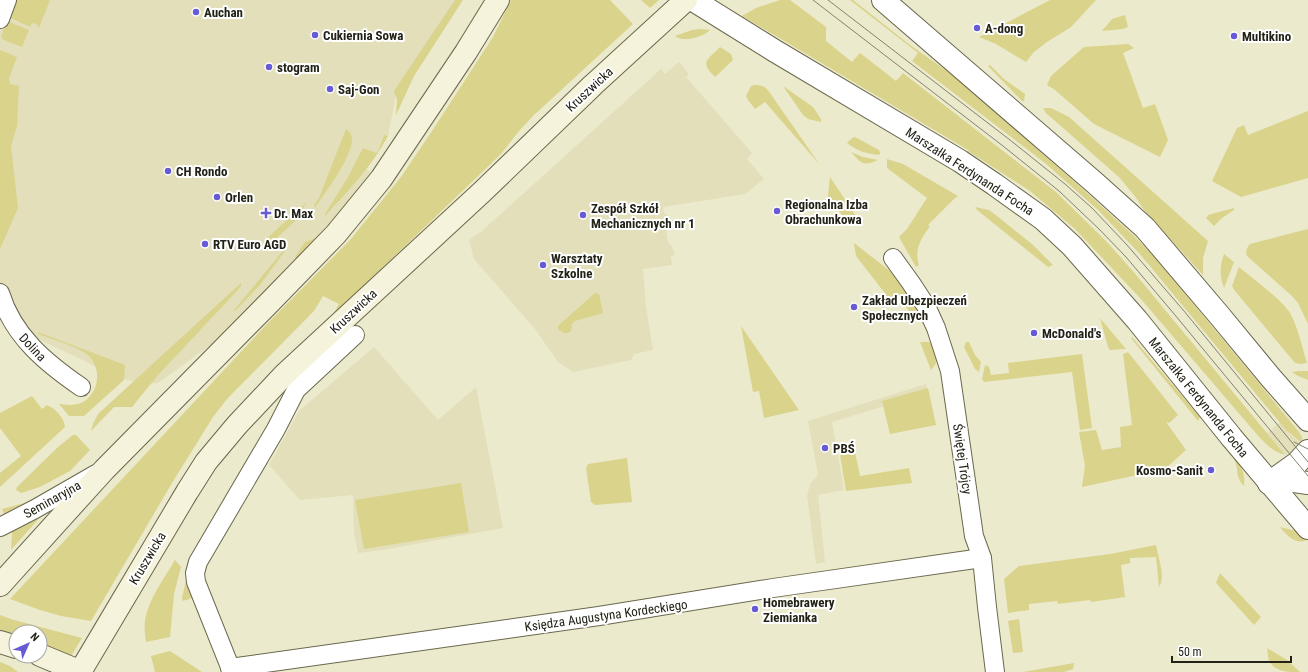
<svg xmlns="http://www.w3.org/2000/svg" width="1308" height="672" viewBox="0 0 1308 672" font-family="'Roboto Condensed',sans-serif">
  <rect width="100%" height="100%" fill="#eceacc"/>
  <g fill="#e2dfba">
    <polygon points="7,0 455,0 396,95 388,136 383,135 377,153 363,148 357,163 381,179 270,302 158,383 145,384 115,377 83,360 16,329 0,293 0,19"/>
    <polygon points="679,62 689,74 686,77 752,153 747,159 764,179 745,194 663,207 664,213 670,217 670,225 666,229 668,243 672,246 675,255 671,256 672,265 643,269 646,307 653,350 634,354 631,360 573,372 558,362 535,329 474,259 469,240 483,230 661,69 665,74"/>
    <polygon points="374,347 438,420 476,387 503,528 383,550 358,553 354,533 353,495 300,500 269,465 299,411"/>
    <polygon points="926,384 932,407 918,396 832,422 844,490 818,495 825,562 816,564 807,496 810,484 818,475 808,421"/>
    <polygon points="1280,422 1290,434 1302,443 1292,453 1285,455 1267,433"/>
  </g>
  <g fill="#dad38b">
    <polygon points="15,0 50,0 39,28 36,24 32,23 30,27 9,17"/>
    <polygon points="455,0 463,0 414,76 396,115 397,99 394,91"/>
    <polygon points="511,0 610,0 633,24 534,115 519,131 501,154 332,316 339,304 323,296 314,311 227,399 213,417 172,483 91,621 61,616 40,610 10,599 266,325 350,240 401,177 434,128 493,37"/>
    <polygon points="641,0 659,0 650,8"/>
    <path d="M780 0H790L826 27V41L852 62 860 53 896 81 903 73 1056 192 1107 242 1132 270 1285 455C1274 452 1268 446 1260 438L1140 298 1075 229 1030 191 968 151V150L742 16 756 8Z"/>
    <polygon points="850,0 853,0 910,45 954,76 1076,183 1133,235 1149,251 1178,285 1299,432 1302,437 1302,443 1286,430 1139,253 1098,210 1045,163 912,61 918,53"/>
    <polygon points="1050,0 1096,0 1071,27 1047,42 1034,52 1026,62 996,44 979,37"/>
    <polygon points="1125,15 1128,27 1123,29 1102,31 1112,19"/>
    <polygon points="7,21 29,30 22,47 4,40 1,37"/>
    <path d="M701 29 710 30C703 37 684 43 675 36L692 30Z"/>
    <polygon points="1128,44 1134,48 1123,53 1143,108 1155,104 1168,140 1160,157 1094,124 1055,90 1047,85 1051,76 1084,47"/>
    <path d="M720 47 731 54 733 60 715 77C700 62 706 61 720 47Z"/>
    <polygon points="0,50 17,57 9,78 10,84 19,86 17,126 11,146 18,208 0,249"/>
    <polygon points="990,65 1004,79 1025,94 1024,101 1022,101 988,66"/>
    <path d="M755 85C763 85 766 87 770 93L820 165 765 102 755 109 748 100 746 96 751 86Z"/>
    <polygon points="783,86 813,107 821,119 821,122 808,119 803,115"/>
    <polygon points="1043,108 1051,108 1069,117 1208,241 1203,258 1203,275 1144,210 1137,199 1120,178 1046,113"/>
    <polygon points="1308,111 1308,178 1241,197 1212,181 1237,128 1244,125 1248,135"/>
    <path d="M346 129C349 131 352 135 352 139 352 158 325 192 315 208L314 205 319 198Z"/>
    <path d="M384 135 388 136C372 166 348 191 325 216V214L348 177 363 148 377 153Z"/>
    <path d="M855 137 879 150 880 153 879 155C867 154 857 151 847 143L852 138Z"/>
    <path d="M851 152 863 157 878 160C863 167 861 163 851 152Z"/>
    <path d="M887 159 903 164 958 196 955 198 928 225 930 226C921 239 914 249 919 265L916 267 899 237 907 229 927 198 887 168Z"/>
    <path d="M830 177 858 219 860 225C845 223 836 207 828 196Z"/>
    <polygon points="307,202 296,220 269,245 263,242"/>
    <polygon points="975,207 989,210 997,216 1033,245 1053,265 1048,267 977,210"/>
    <polygon points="1234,208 1234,210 1222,218 1214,226 1206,218 1208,215"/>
    <path d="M1308 229V324L1298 303 1292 296 1247 256C1245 252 1247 247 1250 244Z"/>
    <polygon points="318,237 297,259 295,257 305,242"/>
    <polygon points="854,243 890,271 900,282 918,309 911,314 898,295 891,301 856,256"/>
    <polygon points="290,244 260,285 235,311 234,310 282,252"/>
    <path d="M1224 254 1234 262 1224 288C1219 275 1220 266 1224 254Z"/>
    <path d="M1239 267C1253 279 1281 299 1290 313 1298 327 1302 347 1307 363L1301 364 1295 363 1235 291 1232 286Z"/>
    <polygon points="241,283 241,286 236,292 158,375 132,407 114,407 91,431 93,424 98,414"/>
    <path d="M595 293 599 294 603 313 575 321 572 324 571 331C566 335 563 333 558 329V326Z"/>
    <polygon points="1100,318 1126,349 1110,350 1108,347"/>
    <polygon points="741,326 799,410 764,418 759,391 753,392"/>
    <path d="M38 332 125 365 124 380 84 416H69L59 404C67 405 75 406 83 402 99 393 102 369 89 356 80 347 51 339 38 334Z"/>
    <polygon points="1132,337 1200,417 1198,421 1131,338"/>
    <path d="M920 342H933C936 354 941 360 931 370Z"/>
    <polygon points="966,342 969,342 975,355 981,362 979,372 975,369 964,347"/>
    <polygon points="1128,352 1178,415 1169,423 1166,422 1186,450 1165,469 1082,487 1085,466 1079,432 1096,430 1102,450 1121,447 1120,427 1132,425 1123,354"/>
    <polygon points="1082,354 1092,428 1080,430 1072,372 984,382 982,379 985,365 989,367 991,375 1009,373 1008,363"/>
    <polygon points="1298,371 1308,371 1308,380 1298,376 1292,372"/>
    <polygon points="928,388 936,425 890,434 882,401"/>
    <path d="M32 396 42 409 47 405C55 408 65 419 65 427L0 487V473L21 456 0 428V413Z"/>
    <polygon points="73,435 76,435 90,450 70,471 40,487 21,493 16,490 17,487 58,447"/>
    <path d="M1220 443 1222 444C1233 456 1247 468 1244 486 1235 476 1239 472 1235 461 1232 454 1225 449 1220 443Z"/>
    <polygon points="854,447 860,476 909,468 912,483 846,491 839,449"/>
    <polygon points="627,458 632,502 595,505 591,502 586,468 588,464"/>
    <polygon points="461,483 469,532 364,549 355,500"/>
    <polygon points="32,501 5,517 2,509"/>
    <polygon points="43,514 11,550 12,534 10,528"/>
    <path d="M1280 527 1296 531 1306 540C1297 546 1285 534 1280 527Z"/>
    <path d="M1156 545C1158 556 1166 578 1159 587L1156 557 1130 558V563L1121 565 1125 597 1091 602 1090 600 1058 604 1057 601 1029 604V610L1008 613 1004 579 1019 566 1110 554Z"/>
    <path d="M175 560 181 567 174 594 170 637 146 642C145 634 144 627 145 620 149 598 164 579 175 560Z"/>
    <polygon points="1220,573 1261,617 1254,625 1216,583"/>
    <polygon points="187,576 198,596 183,601 182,598"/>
    <polygon points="0,615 14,620 82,638 71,656 40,645 40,632 16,632 16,637 0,633"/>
    <polygon points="1019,619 1023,652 1013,653 1008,621"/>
    <path d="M1267 648 1287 660 1300 672C1289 672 1275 672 1269 661 1268 658 1268 652 1267 648Z"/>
    <polygon points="170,651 202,672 155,672 151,656"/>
    <polygon points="0,662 10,666 18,672 0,672"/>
    <polygon points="1074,663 1073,669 1064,672 1023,672"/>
  </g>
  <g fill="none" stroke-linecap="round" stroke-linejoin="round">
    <defs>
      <g id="minor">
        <polyline points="0,19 7,0"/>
        <polyline points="893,258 911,283 926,306 936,328 950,371 974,536 982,558 987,607 995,672"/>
        <path d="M0 293C13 336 46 363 81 387"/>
        <polyline points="0,527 35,509 96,474"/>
        <polyline points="230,668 599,616 773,588 982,558"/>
        <polyline points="232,672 196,582 195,573 198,562 276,429 296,390 355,335"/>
      </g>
      <g id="tertiary">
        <polyline points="693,0 775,51 960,161 994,184 1043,219 1072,246 1137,320 1232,438 1308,528"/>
        <polyline points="883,0 1095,183 1145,228 1219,315 1271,378 1308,420"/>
        <polyline points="1269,483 1297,463 1308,451"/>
        <polyline points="1269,483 1294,481 1308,483"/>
      </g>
      <g id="secondary">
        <polyline points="0,585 104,470 270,302 336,234 381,179 466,52 498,0"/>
        <polyline points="0,642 16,647"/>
        <polyline points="40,655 81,672"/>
        <polyline points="80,672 187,492 206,462 237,425 285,374 482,192 593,85 686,0"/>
      </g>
    </defs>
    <use href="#minor" stroke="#6a674d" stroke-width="20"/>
    <use href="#tertiary" stroke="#6a674d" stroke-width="24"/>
    <use href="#secondary" stroke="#6a674d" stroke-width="24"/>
    <use href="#minor" stroke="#fff" stroke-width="18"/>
    <use href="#tertiary" stroke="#fff" stroke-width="22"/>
    <use href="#secondary" stroke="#f6f3dc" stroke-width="22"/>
    <g stroke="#84826e" stroke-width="1">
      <polyline points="813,0 1003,146 1059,191 1099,229 1126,257 1175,315 1308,476"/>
      <polyline points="828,0 1010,140 1065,184 1092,208 1127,245 1184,311 1308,462"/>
      <polyline points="1294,442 1308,449"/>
    </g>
  </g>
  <g fill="#675bd4" stroke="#fff" stroke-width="1.5">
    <circle cx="196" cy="12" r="4"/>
    <circle cx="977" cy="28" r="4"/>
    <circle cx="315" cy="35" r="4"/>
    <circle cx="1234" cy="36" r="4"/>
    <circle cx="269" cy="67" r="4"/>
    <circle cx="330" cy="89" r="4"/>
    <circle cx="168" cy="171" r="4"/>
    <circle cx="217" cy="197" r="4"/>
    <circle cx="777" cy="211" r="4"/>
    <path d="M264 207h4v4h4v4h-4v4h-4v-4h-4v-4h4z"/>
    <circle cx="583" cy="215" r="4"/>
    <circle cx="205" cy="244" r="4"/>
    <circle cx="543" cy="265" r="4"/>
    <circle cx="854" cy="307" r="4"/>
    <circle cx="1034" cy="333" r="4"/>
    <circle cx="825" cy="448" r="4"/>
    <circle cx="1211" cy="470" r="4"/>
    <circle cx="755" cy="609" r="4"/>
  </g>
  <g text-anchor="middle" stroke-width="4" stroke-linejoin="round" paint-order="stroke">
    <g font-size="13" font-weight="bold" fill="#232217" stroke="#fff" text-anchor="start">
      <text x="204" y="17">Auchan</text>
      <text x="985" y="33">A-dong</text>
      <text x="323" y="40">Cukiernia Sowa</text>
      <text x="1242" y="41">Multikino</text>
      <text x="277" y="72">stogram</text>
      <text x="338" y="94">Saj-Gon</text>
      <text x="176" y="176">CH Rondo</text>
      <text x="225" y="202">Orlen</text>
      <text x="785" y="209">Regionalna Izba<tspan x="785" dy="15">Obrachunkowa</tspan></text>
      <text x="591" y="213">Zespół Szkół<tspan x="591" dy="15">Mechanicznych nr 1</tspan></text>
      <text x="274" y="218">Dr. Max</text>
      <text x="213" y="249">RTV Euro AGD</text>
      <text x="551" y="263">Warsztaty<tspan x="551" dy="15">Szkolne</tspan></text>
      <text x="862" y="305">Zakład Ubezpieczeń<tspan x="862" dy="15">Społecznych</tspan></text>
      <text x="1042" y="338">McDonald's</text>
      <text x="833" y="453">PBŚ</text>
      <text x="1203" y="475" text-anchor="end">Kosmo-Sanit</text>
      <text x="763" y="607">Homebrawery<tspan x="763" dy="15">Ziemianka</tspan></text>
    </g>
    <g font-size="13" fill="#232217" stroke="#fff">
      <text transform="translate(589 89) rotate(-43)" y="5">Kruszwicka</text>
      <text transform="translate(970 171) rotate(33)" y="5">Marszałka Ferdynanda Focha</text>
      <text transform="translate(353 311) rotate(-43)" y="5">Kruszwicka</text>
      <text transform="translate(33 347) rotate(47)" y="5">Dolina</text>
      <text transform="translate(1199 397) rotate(51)" y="5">Marszałka Ferdynanda Focha</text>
      <text transform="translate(963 459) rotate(82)" y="5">Świętej Trójcy</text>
      <text transform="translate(52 499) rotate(-29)" y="5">Seminaryjna</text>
      <text transform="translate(147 558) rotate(-59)" y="5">Kruszwicka</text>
      <text transform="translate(606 615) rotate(-8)" y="5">Księdza Augustyna Kordeckiego</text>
    </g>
  </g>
  <g transform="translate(28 644) rotate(45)"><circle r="19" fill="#ffffff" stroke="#a7a7a2"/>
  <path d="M0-3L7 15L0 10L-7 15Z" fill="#675bd4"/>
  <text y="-6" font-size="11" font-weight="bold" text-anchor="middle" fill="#232217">N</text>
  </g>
  <path d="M1172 656v6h119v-6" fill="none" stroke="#232217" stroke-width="2"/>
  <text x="1178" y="656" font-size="12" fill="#232217" stroke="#ffffff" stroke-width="3" paint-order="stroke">50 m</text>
</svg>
